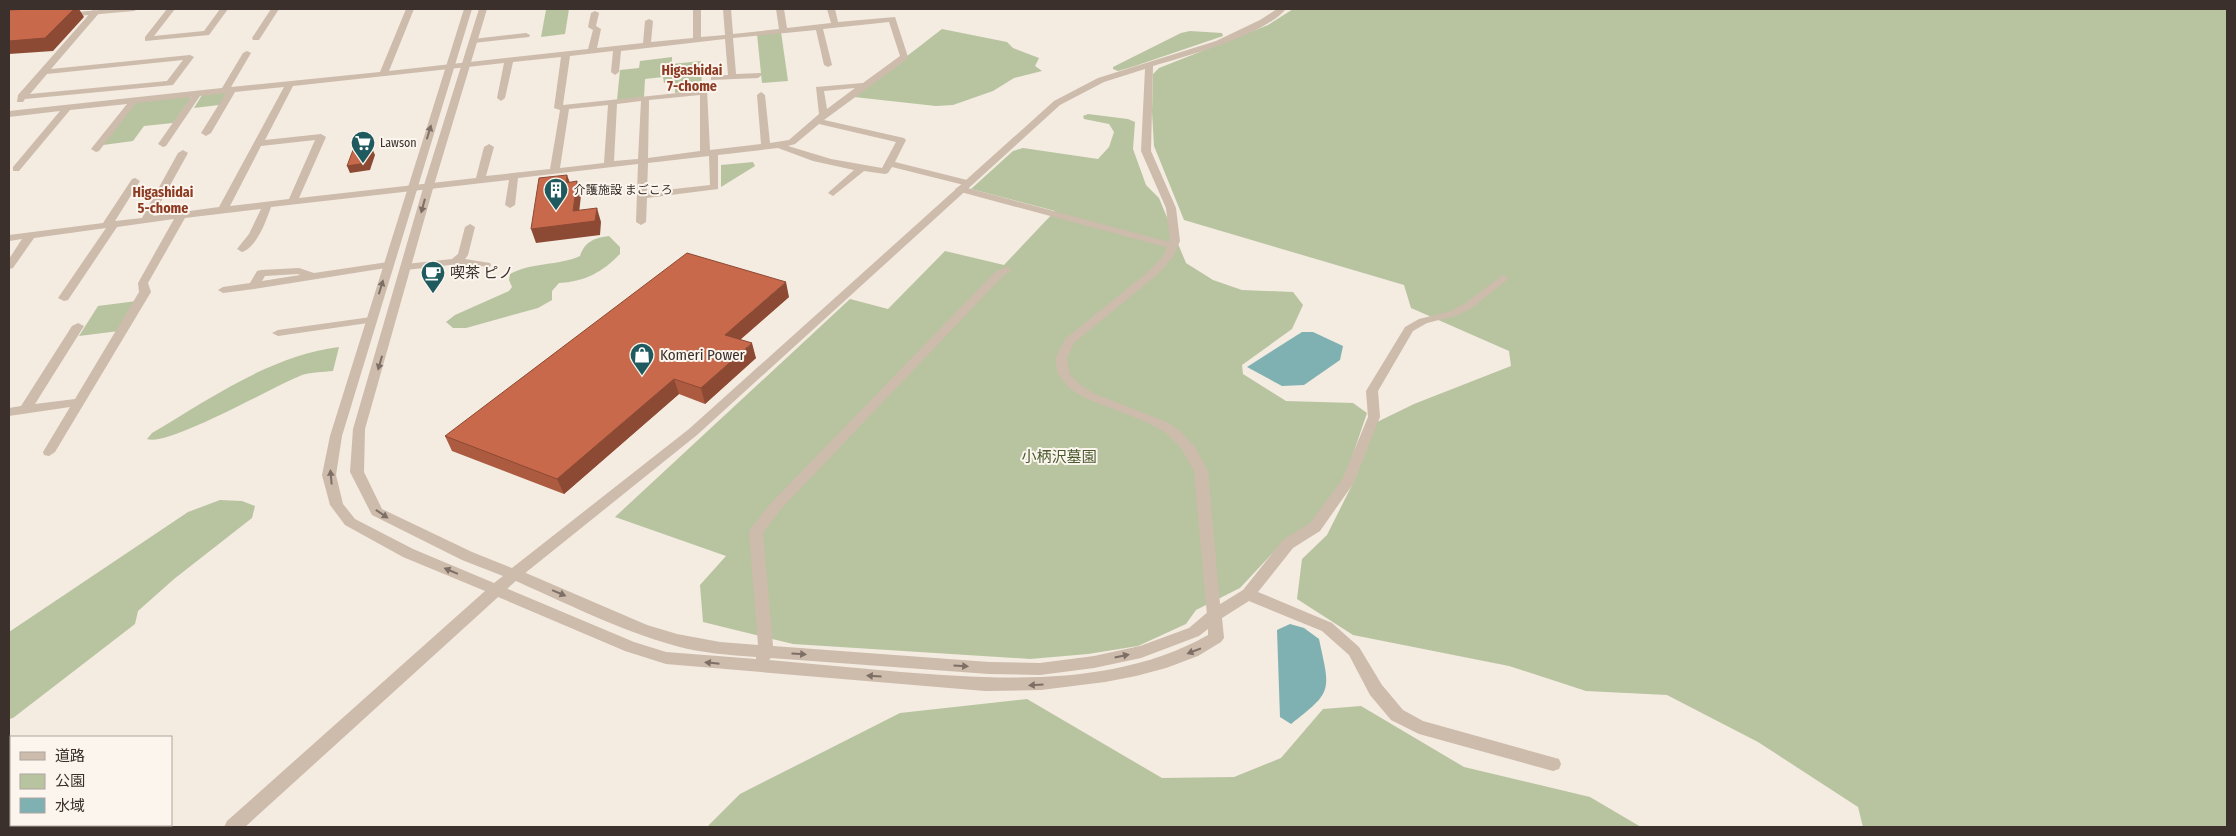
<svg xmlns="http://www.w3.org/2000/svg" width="2236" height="836" viewBox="0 0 2236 836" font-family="'Fira Sans Condensed','Noto Sans JP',sans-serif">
  <rect width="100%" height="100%" fill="#f4ebe1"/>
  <g fill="#b8c4a0">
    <polygon points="569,9 565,34 541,37 546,10"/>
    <polygon points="1293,9 2227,9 2227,827 1863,827 1858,807 1758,742 1667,695 1586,691 1509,666 1353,635 1297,599 1302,559 1327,535 1354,481 1377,422 1414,404 1511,366 1509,351 1411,308 1404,285 1184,220 1154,146 1152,112 1153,74 1159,68 1268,25"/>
    <polygon points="942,29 1007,42 1013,48 1039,58 1035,66 1042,71 1014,78 993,91 953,105 936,106 854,97"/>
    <polygon points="1190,31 1222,33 1223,36 1132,67 1118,71 1113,69 1113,67 1181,33"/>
    <polygon points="781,32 788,81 762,83 757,34"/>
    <polygon points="672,57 672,64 701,61 702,90 675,93 675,82 664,83 663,77 645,79 644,97 617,100 620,70 639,68 640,61"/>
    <polygon points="228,92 219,105 194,108 202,95"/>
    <polygon points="188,96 191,98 173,123 144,126 133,141 103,145 136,102"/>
    <polygon points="1088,114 1128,119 1135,122 1133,149 1146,185 1159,198 1186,263 1213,280 1242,290 1293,292 1303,305 1292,329 1242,365 1243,374 1286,401 1353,403 1367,413 1348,469 1324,525 1285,540 1240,588 1196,610 1186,624 1138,646 1088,654 1030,659 793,644 703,622 700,585 726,556 615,517 850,299 888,309 945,251 1004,265 1055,211 971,189 1013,151 1023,148 1098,159 1109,147 1114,132 1109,124 1084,119 1083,116"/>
    <polygon points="753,162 755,166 721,187 721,165"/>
    <path d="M609 236 620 247V254C603 272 584 282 559 283L552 291V300L538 308 466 328H453L446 322 455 315 509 291 512 287 509 280 510 274C532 262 558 266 580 256 585 241 595 238 609 236Z"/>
    <polygon points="137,301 119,331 79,336 98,306"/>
    <path d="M339 347 333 371C323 372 312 372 302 375 274 386 168 447 147 439L152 433C211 398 270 356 339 347Z"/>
    <polygon points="220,500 242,501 255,506 252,518 174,579 138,611 135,624 13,718 9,719 9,632 188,512"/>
    <polygon points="1027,699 1162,778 1234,777 1281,758 1323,709 1361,706 1464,767 1590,797 1641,827 707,827 740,794 900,713"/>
  </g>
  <g fill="#7fb0b2">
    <polygon points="1302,332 1313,332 1343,346 1340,360 1304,385 1282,386 1247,367"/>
    <path d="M1290 624 1304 628 1319 639C1330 691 1334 691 1291 724L1280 717 1277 630Z"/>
  </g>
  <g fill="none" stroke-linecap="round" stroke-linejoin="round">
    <g fill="#cdbbac" fill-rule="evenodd">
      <polygon points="167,9 175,9 154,36 204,31 220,9 228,9 209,35 145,41 145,37"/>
      <polygon points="271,9 279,9 259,40 253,40 252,38"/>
      <path d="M406 9H414L389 71 588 49 593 30 588 27 591 13 595 11 599 13 596 26 601 29 597 48 643 43 645 21 649 19 653 21 651 42 693 38V9H701V37L725 35 723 9H731L733 34 779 29 776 9H784L787 28 831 23 827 9H835L838 22 895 17 908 57 907 59 824 120 904 138 906 140 895 162 971 181 973 183 968 186 892 167 888 173 885 174 864 171 833 196 828 193 830 191 854 170 813 161 778 148 718 155V189L647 198 646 222 641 225 636 222 638 164 518 178 515 205 510 208 505 205 509 180 271 207C266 221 257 247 242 252L237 249 249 234 261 209 185 218 148 283 151 292 55 452 49 456 44 455 43 452 70 407 9 416V408L21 406 72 326 78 323 84 326 35 404 75 399 139 292 138 283 174 219 117 227 68 300 64 301 58 298 106 228 34 238 13 268 9 269V259L22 239 9 241V235L103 223 132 179 135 178 140 181 115 221 142 218 178 153 183 150 188 153 153 216 219 207 284 87 235 92 211 133 206 136 201 133 226 93 200 96 166 146 163 147 158 144 191 97 136 103 99 151 96 152 91 149 127 104 70 110 19 171H13V167L60 111 9 117V111L222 88 243 53 247 51 251 53 231 87 380 72ZM889 22 900 56 863 83 816 87 819 114 789 140 770 143 765 95 761 92 757 95 761 144 710 150 707 90 563 105 570 56 613 51 611 72 615 75 619 72 621 51 725 39 728 75 711 76V80L758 78 762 75 761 73 736 74 733 38 816 30 824 65 828 67 832 65 823 29ZM561 57 554 108 560 110 550 169 486 176 494 147 489 144 484 147 476 178 299 198 326 137 321 134 265 140 293 86 504 63 497 98 501 101 505 98 513 62ZM855 88 827 109 824 91ZM700 95V151L648 158 649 100ZM641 101 638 159 614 161 617 104ZM608 105 604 163 560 168 569 109ZM819 124 896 142 882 168 831 159 788 146 795 144ZM315 140 289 199 230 206 261 146ZM709 156 710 185 647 192 648 163Z"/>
      <path d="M93 10 100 12 51 69 190 55 194 57 173 85 25 99 23 102H17L18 95ZM183 60 167 81 30 94 47 74Z"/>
      <polygon points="526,33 530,35 529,37 473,43 469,41 473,39"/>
      <polygon points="960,186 1177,244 1178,246 1173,249 957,191 955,189"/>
      <polygon points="470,224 475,227 468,255 465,259 490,263 491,265 490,267 458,264 406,270 401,267 406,264 452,259 458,254 465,227"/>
      <path d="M388 262 393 265 392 267 254 289 223 293 218 290 223 287 250 283 257 271 261 270 299 268 314 273ZM298 274 300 275 262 281 265 276Z"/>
      <path d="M1006 267 1010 268 1011 270 1003 276 781 509 763 533 773 646 989 662 1040 663 1094 656 1140 646 1189 628 1209 611 1243 590 1283 540 1310 523 1342 480 1368 417 1366 391 1405 327 1419 319 1451 311 1464 304 1503 275 1508 278 1507 280 1472 308 1459 315 1427 323 1413 331 1378 391 1380 417 1353 484 1320 531 1293 548 1258 592 1332 623 1359 647 1382 685 1403 710 1423 721 1559 759 1561 764 1559 769 1553 771 1419 734 1391 720 1370 695 1349 655 1322 631 1249 601 1222 618 1224 638 1221 642 1198 656 1166 668 1136 676 1105 682 1041 690 985 691 666 664 625 651 491 594 489 590 491 586 496 584 501 586 634 642 666 652 756 659V657C729 655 702 653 676 646 618 630 564 602 509 578L507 574 509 570 514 569 519 570 647 625 677 634 720 642 758 645 749 532 751 528 771 503 995 272ZM1208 629V635C1116 687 1003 680 901 672 857 668 813 664 769 660L771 658 989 674 1040 675 1094 668 1141 658 1199 636Z"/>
      <polygon points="371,317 375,318 377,320 375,322 278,336 272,333 278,330"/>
    </g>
    <g fill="#cdbbac" fill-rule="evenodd">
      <polygon points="111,9 138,9 134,11 66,17 62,15 66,13"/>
      <path d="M464 9H472L342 436 336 475 343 504 355 519 413 549 494 583 503 576 462 560 372 515 350 472 353 429 424 185 479 9H487L434 185 365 429 364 472 382 509 472 552 512 568 689 429 1054 101 1098 78 1216 41 1260 20 1277 9H1286C1264 35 1187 56 1153 66L1151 151 1176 208 1180 241 1173 257 1158 274 1074 343 1067 359 1070 374 1079 384 1095 394 1167 422 1180 431 1195 447 1208 471 1221 615 1219 619 1214 621 1209 619 1207 615 1194 471 1181 448 1165 432 1144 421 1087 399 1070 389 1058 374 1055 359 1065 339 1150 270 1163 256 1170 241 1166 208 1141 151 1145 69 1104 82 1060 105 697 435 519 578 245 827H224L227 821 485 591 403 557 345 525 330 505 322 475 330 436Z"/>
    </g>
  </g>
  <polygon fill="#ac5a40" points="789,297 740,340 756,358 705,404 679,394 564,494 452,451 445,436"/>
  <g fill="#8c4a34">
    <polygon points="74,9 79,9 84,17 53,51 9,54 9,41"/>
    <polygon points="372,148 375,155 370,170 350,173 347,166"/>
    <polygon points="567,175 572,188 566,183"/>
    <polygon points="577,181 581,195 578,223 597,208 601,222 600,235 536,243 531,229 573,211"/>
    <polygon points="786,282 789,297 729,349 725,335"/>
    <polygon points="752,343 756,358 705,404 701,388"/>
    <polygon points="674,379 679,394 564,494 557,479"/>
  </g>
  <g fill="#c8694b" stroke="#8c4a34">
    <polygon points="32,9 74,9 45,38 9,41 9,10"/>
    <polygon points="372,148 366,163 347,166 353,150"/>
    <polygon points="567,175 566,183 577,181 573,211 597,208 595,221 531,229 539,178"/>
    <polygon points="687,253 786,282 725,335 752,343 701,388 674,379 557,479 445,436"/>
  </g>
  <defs><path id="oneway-solid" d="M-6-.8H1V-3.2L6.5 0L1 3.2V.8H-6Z" transform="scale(1.25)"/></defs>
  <g fill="#7d6f65">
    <use href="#oneway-solid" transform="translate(429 132) rotate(-73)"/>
    <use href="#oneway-solid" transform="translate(423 206) rotate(105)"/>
    <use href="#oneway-solid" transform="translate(381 287) rotate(-73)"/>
    <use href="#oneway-solid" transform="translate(380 363) rotate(106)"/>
    <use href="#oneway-solid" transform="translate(331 477) rotate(-95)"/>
    <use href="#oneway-solid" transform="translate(382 514) rotate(34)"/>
    <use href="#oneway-solid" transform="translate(451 571) rotate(-157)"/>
    <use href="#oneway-solid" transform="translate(559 593) rotate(23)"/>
    <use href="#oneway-solid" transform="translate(1194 651) rotate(159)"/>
    <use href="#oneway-solid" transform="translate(799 654) rotate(4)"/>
    <use href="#oneway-solid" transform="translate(1122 656) rotate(-12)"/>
    <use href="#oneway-solid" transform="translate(712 663) rotate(-174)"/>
    <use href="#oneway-solid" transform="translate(961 666) rotate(4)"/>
    <use href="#oneway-solid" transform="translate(874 676) rotate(-176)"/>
    <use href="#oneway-solid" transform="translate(1036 685) rotate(177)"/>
  </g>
  <defs>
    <symbol id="supermarket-pin" viewBox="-11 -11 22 30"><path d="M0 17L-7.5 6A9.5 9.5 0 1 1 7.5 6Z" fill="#1f5a5e" stroke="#fbf5ee"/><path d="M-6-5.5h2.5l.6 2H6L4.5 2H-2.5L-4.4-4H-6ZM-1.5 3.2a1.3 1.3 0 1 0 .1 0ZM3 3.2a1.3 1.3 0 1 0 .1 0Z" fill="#fff"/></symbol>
    <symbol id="building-pin" viewBox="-11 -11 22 30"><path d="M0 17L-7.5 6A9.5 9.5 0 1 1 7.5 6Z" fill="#1f5a5e" stroke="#fbf5ee"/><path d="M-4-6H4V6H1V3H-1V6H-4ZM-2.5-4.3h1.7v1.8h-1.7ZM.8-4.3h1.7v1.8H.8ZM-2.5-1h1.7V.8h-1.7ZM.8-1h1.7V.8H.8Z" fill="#fff"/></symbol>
    <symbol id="cafe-pin" viewBox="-11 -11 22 30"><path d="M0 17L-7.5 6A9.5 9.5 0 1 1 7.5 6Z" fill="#1f5a5e" stroke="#fbf5ee"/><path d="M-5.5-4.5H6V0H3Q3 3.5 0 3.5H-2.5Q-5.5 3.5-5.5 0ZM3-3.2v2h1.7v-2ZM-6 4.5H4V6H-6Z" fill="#fff"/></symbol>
    <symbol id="shop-pin" viewBox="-11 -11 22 30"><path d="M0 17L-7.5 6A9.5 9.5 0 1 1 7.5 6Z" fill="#1f5a5e" stroke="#fbf5ee"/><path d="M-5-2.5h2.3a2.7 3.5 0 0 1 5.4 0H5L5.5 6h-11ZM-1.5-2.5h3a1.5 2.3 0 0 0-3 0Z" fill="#fff"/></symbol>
  </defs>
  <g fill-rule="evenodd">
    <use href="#supermarket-pin" x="349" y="129" width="28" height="38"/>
    <use href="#building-pin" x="542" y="176" width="28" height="38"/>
    <use href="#cafe-pin" x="419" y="259" width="28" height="38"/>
    <use href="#shop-pin" x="628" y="341" width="28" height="38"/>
  </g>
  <g text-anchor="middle" stroke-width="4" stroke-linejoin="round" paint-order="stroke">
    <g font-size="12" fill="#3b302b" stroke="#fbf5ee" text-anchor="start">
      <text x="380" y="147">Lawson</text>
      <text x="574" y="194">介護施設 まごころ</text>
    </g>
    <g font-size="14" font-weight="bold" fill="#8c3b22" stroke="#fbf5ee">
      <text x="692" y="75">Higashidai<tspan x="692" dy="16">7-chome</tspan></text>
      <text x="163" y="197">Higashidai<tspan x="163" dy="16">5-chome</tspan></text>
    </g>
    <g font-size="15" fill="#3b302b" stroke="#fbf5ee" text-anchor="start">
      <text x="450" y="278">喫茶 ピノ</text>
      <text x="660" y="360">Komeri Power</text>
    </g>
    <g font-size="15" fill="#4a5a2e" stroke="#fbf5ee">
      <text x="1059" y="462">小柄沢墓園</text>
    </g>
  </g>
  <rect width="2236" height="836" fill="none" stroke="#3b302b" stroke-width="20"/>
  <rect x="10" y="736" width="162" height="90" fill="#fbf5ee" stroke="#aea6a0"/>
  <rect x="20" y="752" width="25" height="8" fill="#cdbbac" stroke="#aea6a0"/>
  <text x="55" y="761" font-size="15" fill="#3b302b">道路</text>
  <rect x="20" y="774" width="25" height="15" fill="#b8c4a0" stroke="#aea6a0"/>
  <text x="55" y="786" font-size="15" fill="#3b302b">公園</text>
  <rect x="20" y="798" width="25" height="15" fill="#7fb0b2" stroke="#aea6a0"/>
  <text x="55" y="811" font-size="15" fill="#3b302b">水域</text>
</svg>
